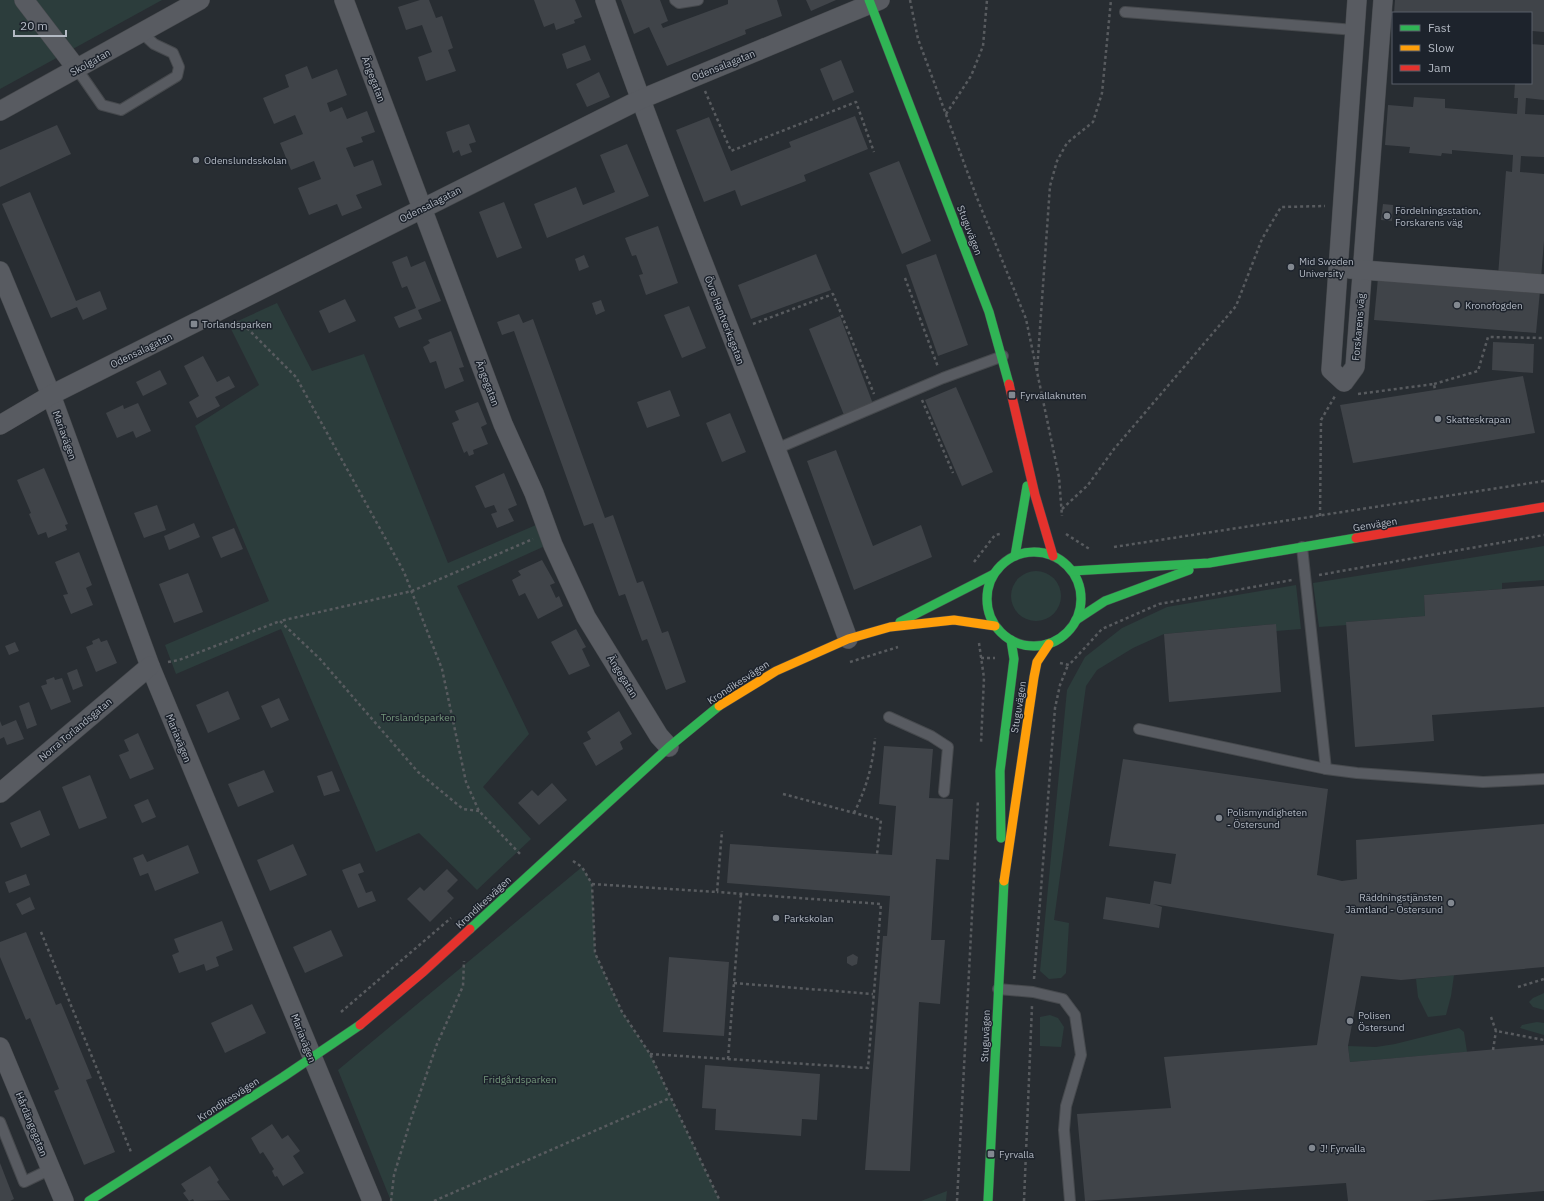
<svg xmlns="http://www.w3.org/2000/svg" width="1544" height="1201" viewBox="0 0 1544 1201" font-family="'IBM Plex Sans',sans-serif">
  <rect width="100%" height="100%" fill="#282d32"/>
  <g fill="#2c3d3c">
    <polygon points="0,0 162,0 0,89"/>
    <polygon points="277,303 312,371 364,354 448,563 536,525 545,546 457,586 529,734 483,787 531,839 477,890 419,833 376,852 281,629 176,674 165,645 269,601 195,426 259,385 229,325"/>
    <polygon points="1544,546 1544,580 1502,583 1502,589 1424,595 1425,616 1347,622 1347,625 1319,627 1313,583"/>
    <circle cx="1036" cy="596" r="25"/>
    <polygon points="1296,585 1301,629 1276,631 1275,624 1164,634 1133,648 1097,670 1086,686 1054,920 1069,923 1066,973 1061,978 1049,979 1040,971 1067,690 1085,657 1122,628 1167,607"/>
    <polygon points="582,867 592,884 595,953 622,1012 650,1054 720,1201 391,1201 338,1070"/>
    <polygon points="1454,975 1451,996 1446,1015 1428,1017 1418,997 1416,979"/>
    <polygon points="1544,993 1544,1010 1533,1007 1529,1002 1533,998"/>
    <polygon points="1050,1015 1058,1018 1064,1027 1061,1047 1040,1046 1040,1017"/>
    <polygon points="1537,1022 1544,1023 1544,1035 1520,1028 1522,1025"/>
    <polygon points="1459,1028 1464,1032 1467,1052 1350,1062 1348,1046 1376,1047 1395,1044"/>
    <polygon points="947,1191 946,1201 921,1201"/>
  </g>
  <g fill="#404449">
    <polygon points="420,0 429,0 436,18 442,16 453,48 448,50 456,71 426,81 418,57 432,52 422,25 406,30 398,7"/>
    <polygon points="534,0 575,0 582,17 574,20 575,23 556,30 554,23 544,27"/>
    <polygon points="621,0 660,0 668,21 661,24 663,28 728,4 728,0 777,0 782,16 745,30 746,34 667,66 649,27 634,34"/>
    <polygon points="806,0 836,0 811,11"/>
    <polygon points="1395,0 1544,0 1544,32 1532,31 1531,35 1531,13 1394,13"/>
    <polygon points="1531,44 1544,45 1544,100 1526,98 1525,114 1544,115 1544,157 1521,156 1520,172 1544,174 1544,241 1541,278 1498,276 1506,171 1512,172 1513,155 1452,150 1452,154 1442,153 1441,156 1409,153 1410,147 1385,145 1388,105 1413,107 1414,97 1445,99 1445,108 1517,114 1518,98 1514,98 1515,83 1531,83"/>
    <polygon points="585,45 591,60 567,69 562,54"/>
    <polygon points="841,60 854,92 833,101 820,69"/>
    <polygon points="307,66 312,79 337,69 347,95 327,103 330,112 342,107 347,119 367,111 375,132 361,137 363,142 346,148 354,167 373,160 382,185 356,195 362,208 342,216 337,204 309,215 298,188 321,179 314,161 291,170 280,143 303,134 295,115 274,124 263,98 289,87 285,75"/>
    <polygon points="599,72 610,97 587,107 576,84"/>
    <polygon points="855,116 868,149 804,175 806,181 741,206 735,190 704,202 676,130 709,117 731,171 791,147 789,142"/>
    <polygon points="469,124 476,142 469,144 472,152 461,156 459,150 453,153 446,132"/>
    <polygon points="57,125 71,154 0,187 0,150"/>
    <polygon points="627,144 649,196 547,238 534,204 576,187 583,205 615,192 600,155"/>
    <polygon points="899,161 931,241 902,254 869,173"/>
    <polygon points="30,192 76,301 100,291 107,309 83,320 77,307 51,318 2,204"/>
    <polygon points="504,202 522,248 497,258 479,212"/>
    <polygon points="1383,204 1393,205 1392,221 1381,220"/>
    <polygon points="658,226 678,283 646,295 639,275 643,274 636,255 632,256 625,238"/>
    <polygon points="816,254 831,290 751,319 738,285"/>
    <polygon points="936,254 968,345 938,356 906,265"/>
    <polygon points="584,255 589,267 579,271 575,259"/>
    <polygon points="407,256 411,267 425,261 441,301 418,310 422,319 399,328 394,317 416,308 407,286 402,288 392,262"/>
    <polygon points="1378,278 1540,291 1536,333 1374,320"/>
    <polygon points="345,299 356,321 329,333 319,311"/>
    <polygon points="601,300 605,311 596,315 592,303"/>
    <polygon points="689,306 706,348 682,358 664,315"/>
    <polygon points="519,314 523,323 533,319 605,518 613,515 637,583 643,581 662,633 668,631 686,682 666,690 647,639 642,641 625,594 619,596 593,523 584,526 514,331 502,335 497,322"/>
    <polygon points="840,316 873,404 844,415 809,329"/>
    <polygon points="451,331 464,367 459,368 464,381 445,389 436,361 430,363 423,347 430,343 428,340"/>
    <polygon points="1493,342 1534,344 1533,373 1492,370"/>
    <polygon points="203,356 217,382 229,376 235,387 215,397 220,406 197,418 189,402 199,396 184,366"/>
    <polygon points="160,370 167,384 143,396 136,382"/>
    <polygon points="1523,376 1535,433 1353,463 1340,405"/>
    <polygon points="956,387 993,472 962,486 925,400"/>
    <polygon points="670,390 680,416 647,428 637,402"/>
    <polygon points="478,402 487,424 481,427 488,444 473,450 474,454 469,456 467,451 464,453 452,423 459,420 455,411"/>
    <polygon points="138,403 151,431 136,438 133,431 117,438 106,413 123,405 124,409"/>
    <polygon points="730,413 746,452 722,462 706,423"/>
    <polygon points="836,450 873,546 921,525 932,557 854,590 807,461"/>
    <polygon points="44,468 68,524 65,525 67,530 48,538 46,532 38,535 29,514 31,513 17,480"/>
    <polygon points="504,473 517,505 508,509 514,521 497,528 491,514 497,512 494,505 485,508 475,486"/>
    <polygon points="157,505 166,530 144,538 134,513"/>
    <polygon points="194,523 200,537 169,550 164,536"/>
    <polygon points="234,528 243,549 221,558 212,537"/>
    <polygon points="79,552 92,585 86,588 93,605 71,614 63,595 68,594 55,562"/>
    <polygon points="542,560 555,583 550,585 556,598 559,596 563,606 538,619 525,593 519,596 512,580 521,575 518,571"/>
    <polygon points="188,573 203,612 174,623 159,584"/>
    <polygon points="1544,586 1544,707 1432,715 1434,741 1355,747 1346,622 1425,616 1424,595"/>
    <polygon points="1276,624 1281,692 1169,702 1164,634"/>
    <polygon points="576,629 586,647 582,649 590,666 569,675 551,642"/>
    <polygon points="99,638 101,642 107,640 117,663 96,672 86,647 93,644 92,641"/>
    <polygon points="15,642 19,651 9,655 5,646"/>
    <polygon points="77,669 83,686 73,690 67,673"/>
    <polygon points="54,677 55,680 62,678 71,702 51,710 41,686 47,684 46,680"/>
    <polygon points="228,691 240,719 208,733 196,705"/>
    <polygon points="279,698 289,720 271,728 261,706"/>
    <polygon points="29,702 37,725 27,729 19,706"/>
    <polygon points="619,711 632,734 620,742 623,749 596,766 583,743 591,739 587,732"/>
    <polygon points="16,720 24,739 7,745 4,737 0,739 0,721 2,726"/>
    <polygon points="138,733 154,769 130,779 119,755 129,751 124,740"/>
    <polygon points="884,746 933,749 929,798 953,799 949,860 936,859 931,940 945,940 940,1004 919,1002 910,1171 865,1170 883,936 887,936 890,896 727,883 730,844 892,855 896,806 879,804"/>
    <polygon points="1123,759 1328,789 1317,875 1342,881 1357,879 1356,840 1544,824 1544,967 1401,980 1361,976 1348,1046 1350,1062 1544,1045 1544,1191 1421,1201 1348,1201 1346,1183 1085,1201 1077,1114 1171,1108 1164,1057 1317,1045 1334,934 1153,904 1162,907 1159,928 1103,919 1106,897 1150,904 1154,881 1171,884 1176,854 1109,846"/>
    <polygon points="264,770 274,792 238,807 228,784"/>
    <polygon points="332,771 340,791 324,796 317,776"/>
    <polygon points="90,775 107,818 79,829 62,787"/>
    <polygon points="552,783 567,800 539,825 518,803 532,790 538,796"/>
    <polygon points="148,799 156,817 142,823 134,805"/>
    <polygon points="40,810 50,835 21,848 10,823"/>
    <polygon points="293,844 307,875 270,891 257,860"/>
    <polygon points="188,845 199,873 155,891 148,873 140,876 133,858 143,854 147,862"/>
    <polygon points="360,863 364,872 358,874 366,893 372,891 376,901 358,908 342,870"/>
    <polygon points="447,869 458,880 447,891 454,898 430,922 407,899 420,887 424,891"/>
    <polygon points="26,874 30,885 9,893 5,882"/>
    <polygon points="30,897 35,909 22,915 16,904"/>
    <polygon points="222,921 233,950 216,957 219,966 206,971 204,964 179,973 172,955 179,952 174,939"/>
    <polygon points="331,930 343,956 305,973 293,947"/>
    <polygon points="26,932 56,1005 61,1003 92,1078 86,1080 115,1152 84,1165 54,1091 59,1089 30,1018 26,1020 0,957 0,942"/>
    <polygon points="853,954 858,957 857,964 852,966 847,963 847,957"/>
    <polygon points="669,957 729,962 724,1036 663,1032"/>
    <polygon points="252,1004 266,1033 225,1053 211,1023"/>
    <polygon points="705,1065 820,1074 817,1120 802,1119 801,1136 715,1130 716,1109 702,1108"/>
    <polygon points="272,1124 282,1139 288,1135 300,1151 293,1156 304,1173 283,1186 277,1176 275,1177 272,1171 274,1169 263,1152 260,1154 251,1138"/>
    <polygon points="0,1163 14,1199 10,1201 0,1201"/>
    <polygon points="210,1166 219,1180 217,1182 230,1200 194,1201 193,1199 189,1201 183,1193 186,1191 181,1184"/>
  </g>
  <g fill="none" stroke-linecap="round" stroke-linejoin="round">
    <defs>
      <g id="lane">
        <polyline points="675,0 679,3 698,0"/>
        <polyline points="1125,12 1355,30"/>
        <polyline points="77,69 102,105 121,110 177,76 179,67 173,53 154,44 142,33"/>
        <polyline points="776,449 943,378 1003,356"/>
        <polyline points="1302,547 1326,769"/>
        <polyline points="889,717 931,736 948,747 944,792"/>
        <polyline points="1139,729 1326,769 1357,773 1483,782 1544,779"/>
        <polyline points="998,989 1033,992 1063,999 1075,1015 1081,1055 1066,1106 1064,1130 1070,1201"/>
        <polyline points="0,1122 24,1182 51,1169"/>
      </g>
      <g id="street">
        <polyline points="24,0 77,69"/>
        <polyline points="344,0 503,424 534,493 553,545 586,617 659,736 669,747"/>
        <path d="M605 0C680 215 770 425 848 639"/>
        <polyline points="1357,0 1331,370 1344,382 1355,367 1383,0"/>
        <polyline points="0,111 200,0"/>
        <polyline points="1350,269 1544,284"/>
        <polyline points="0,271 51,395 150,666 372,1201"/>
        <polyline points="0,425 51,395 639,100 880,0"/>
        <polyline points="0,793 150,666"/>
        <polyline points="0,1047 64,1201"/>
      </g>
      <g id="fast">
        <polyline points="869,0 989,312 1009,384"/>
        <circle cx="1034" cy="599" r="47"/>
        <polyline points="1015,556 1027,486"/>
        <polyline points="1072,571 1209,563 1356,538"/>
        <polyline points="1076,620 1105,601 1189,570"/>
        <polyline points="900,622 994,574"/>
        <polyline points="1001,838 1000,771 1014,659 1011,640"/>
        <polyline points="470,929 669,747 719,706"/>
        <polyline points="89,1201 283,1077 360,1025"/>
        <polyline points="988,1201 1004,881"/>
      </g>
      <g id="slow">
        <polyline points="719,706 776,671 848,639 890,627 954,620 995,626"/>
        <polyline points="1004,881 1034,677 1037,662 1049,644"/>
      </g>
      <g id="jam">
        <polyline points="1009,384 1035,495 1053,556"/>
        <polyline points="1356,538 1544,507"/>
        <polyline points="360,1025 423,972 470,929"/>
      </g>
    </defs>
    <use href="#lane" stroke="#46494d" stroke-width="12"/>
    <use href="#street" stroke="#46494d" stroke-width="20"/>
    <use href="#fast" stroke="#46494d" stroke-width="10"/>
    <use href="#slow" stroke="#46494d" stroke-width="10"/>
    <use href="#jam" stroke="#46494d" stroke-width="10"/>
    <g stroke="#585b5f" stroke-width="2.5" stroke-dasharray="3 3" stroke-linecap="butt">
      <polyline points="910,0 918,39 977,198 1026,319 1059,477 1062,516"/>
      <polyline points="705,91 731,151 856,102 874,152"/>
      <polyline points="946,114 971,76 983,46 987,0"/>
      <polyline points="905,278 938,367"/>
      <polyline points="237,322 243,324 296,377 404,572 442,669 466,782 479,811 521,855"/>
      <polyline points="753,324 833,294 874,394"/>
      <polyline points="1037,371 1050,186 1057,161 1067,143 1093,122 1102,93 1111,0"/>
      <polyline points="1434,384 1478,371 1488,337 1544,338"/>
      <polyline points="1358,394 1434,384 1435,390"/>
      <polyline points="922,400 953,473"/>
      <polyline points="1062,509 1088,485 1114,449 1236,306 1262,239 1281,207 1325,206"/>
      <polyline points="1320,516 1321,420 1335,396"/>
      <polyline points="1066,534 1091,550"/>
      <polyline points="1114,547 1544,481"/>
      <polyline points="974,562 995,535 1000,534"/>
      <polyline points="1319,575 1544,535"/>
      <polyline points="979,643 984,678 981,743"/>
      <polyline points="981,658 995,658"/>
      <polyline points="168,662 179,660 280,621"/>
      <polyline points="850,662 898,647"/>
      <polyline points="1060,663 1069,665 1102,629 1159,604 1292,580"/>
      <polyline points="783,794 881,820 877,854"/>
      <polyline points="479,811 463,809 418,772 320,659 280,621 412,591 533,539"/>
      <path d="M854 813C866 789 873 765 875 738"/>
      <polyline points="573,861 582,867 592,884 595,953 622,1012 650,1054 720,1201"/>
      <polyline points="592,884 717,892 722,831"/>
      <polyline points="41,932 131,1152"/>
      <polyline points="1034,979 1055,708 1060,685 1068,665"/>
      <polyline points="734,983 873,994"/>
      <polyline points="1518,987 1544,979"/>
      <polyline points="341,1012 451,918"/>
      <polyline points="1491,1017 1496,1031 1544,1040"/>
      <polyline points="1493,1050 1496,1031"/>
      <polyline points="650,1054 868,1068 881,904 717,892"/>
      <polyline points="728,1059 741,894"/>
      <polyline points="391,1201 394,1175 411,1119 437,1044 463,986 464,961"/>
      <polyline points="434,1201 670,1098"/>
      <polyline points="957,1201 978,800"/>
      <polyline points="1024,1201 1032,1006"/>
    </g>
    <use href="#lane" stroke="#585b61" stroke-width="10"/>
    <use href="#street" stroke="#585b61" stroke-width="19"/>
    <use href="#fast" stroke="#30b455" stroke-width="9"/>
    <use href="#slow" stroke="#ff9f0a" stroke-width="9"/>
    <use href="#jam" stroke="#e5322d" stroke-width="9"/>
  </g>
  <g fill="#828890" stroke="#1d232c" stroke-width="1.5">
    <circle cx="196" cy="160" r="4"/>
    <circle cx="1387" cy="216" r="4"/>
    <circle cx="1291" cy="267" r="4"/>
    <circle cx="1457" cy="305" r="4"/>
    <rect x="190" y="320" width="8" height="8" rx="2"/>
    <rect x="1008" y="391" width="8" height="8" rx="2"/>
    <circle cx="1438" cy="419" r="4"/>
    <circle cx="1219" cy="818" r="4"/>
    <circle cx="1451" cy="903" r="4"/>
    <circle cx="776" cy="918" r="4"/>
    <circle cx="1350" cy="1021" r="4"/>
    <circle cx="1312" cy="1148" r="4"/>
    <rect x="987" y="1150" width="8" height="8" rx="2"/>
  </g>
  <g text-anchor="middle" stroke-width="3" stroke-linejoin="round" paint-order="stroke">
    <g font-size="10" fill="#b3b9c3" stroke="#1d232c">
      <text transform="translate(90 62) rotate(-29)" y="4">Skolgatan</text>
      <text transform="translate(723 65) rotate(-22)" y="4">Odensalagatan</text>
      <text transform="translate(374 79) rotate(69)" y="4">Ängegatan</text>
      <text transform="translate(430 204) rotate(-27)" y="4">Odensalagatan</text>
      <text transform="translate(970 230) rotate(69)" y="4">Stuguvägen</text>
      <text transform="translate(725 320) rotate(69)" y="4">Övre Hantverksgatan</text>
      <text transform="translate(1358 327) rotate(-85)" y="4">Forskarens väg</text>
      <text transform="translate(141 350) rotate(-26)" y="4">Odensalagatan</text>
      <text transform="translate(488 383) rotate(69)" y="4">Ängegatan</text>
      <text transform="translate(65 435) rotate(70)" y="4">Mariavägen</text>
      <text transform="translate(1375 524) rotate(-9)" y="4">Genvägen</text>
      <text transform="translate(623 676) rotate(58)" y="4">Ängegatan</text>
      <text transform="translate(738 682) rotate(-33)" y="4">Krondikesvägen</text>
      <text transform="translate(1018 707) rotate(-81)" y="4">Stuguvägen</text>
      <text transform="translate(75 729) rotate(-40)" y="4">Norra Torlandsgatan</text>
      <text transform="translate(179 738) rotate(68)" y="4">Mariavägen</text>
      <text transform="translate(483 902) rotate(-43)" y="4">Krondikesvägen</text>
      <text transform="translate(985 1036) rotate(-88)" y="4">Stuguvägen</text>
      <text transform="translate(304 1038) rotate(69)" y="4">Mariavägen</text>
      <text transform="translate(228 1099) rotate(-33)" y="4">Krondikesvägen</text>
      <text transform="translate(32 1124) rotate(68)" y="4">Hårdängegatan</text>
    </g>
    <g font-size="10" fill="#b3b9c3" stroke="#1d232c" text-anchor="start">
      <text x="204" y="164">Odenslundsskolan</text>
      <text x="1395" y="214">Fördelningsstation,<tspan x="1395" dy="12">Forskarens väg</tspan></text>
      <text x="1299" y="265">Mid Sweden<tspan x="1299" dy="12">University</tspan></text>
      <text x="1465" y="309">Kronofogden</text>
      <text x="202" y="328">Torlandsparken</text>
      <text x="1020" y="399">Fyrvallaknuten</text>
      <text x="1446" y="423">Skatteskrapan</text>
      <text x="1227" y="816">Polismyndigheten<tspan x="1227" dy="12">- Östersund</tspan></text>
      <text x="1443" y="901" text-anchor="end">Räddningstjänsten<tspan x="1443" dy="12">Jämtland - Östersund</tspan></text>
      <text x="784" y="922">Parkskolan</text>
      <text x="1358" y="1019">Polisen<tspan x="1358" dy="12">Östersund</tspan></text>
      <text x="1320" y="1152">J! Fyrvalla</text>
      <text x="999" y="1158">Fyrvalla</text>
    </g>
    <g font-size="10" fill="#74967b" stroke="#1d232c">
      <text x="418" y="721">Torslandsparken</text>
      <text x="520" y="1083">Fridgårdsparken</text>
    </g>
  </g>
  <rect x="1392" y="12" width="140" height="72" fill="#1d232c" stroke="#595f68"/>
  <rect x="1400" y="25" width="20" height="6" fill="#30b455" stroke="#595f68"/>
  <text x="1428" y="32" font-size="12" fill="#b3b9c3">Fast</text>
  <rect x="1400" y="45" width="20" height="6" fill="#ff9f0a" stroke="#595f68"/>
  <text x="1428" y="52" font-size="12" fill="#b3b9c3">Slow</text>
  <rect x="1400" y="65" width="20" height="6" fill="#e5322d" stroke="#595f68"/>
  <text x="1428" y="72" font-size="12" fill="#b3b9c3">Jam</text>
  <path d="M14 30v6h52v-6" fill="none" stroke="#b3b9c3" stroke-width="2"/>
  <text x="20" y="30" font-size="12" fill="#b3b9c3" stroke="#1d232c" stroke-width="3" paint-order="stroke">20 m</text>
</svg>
